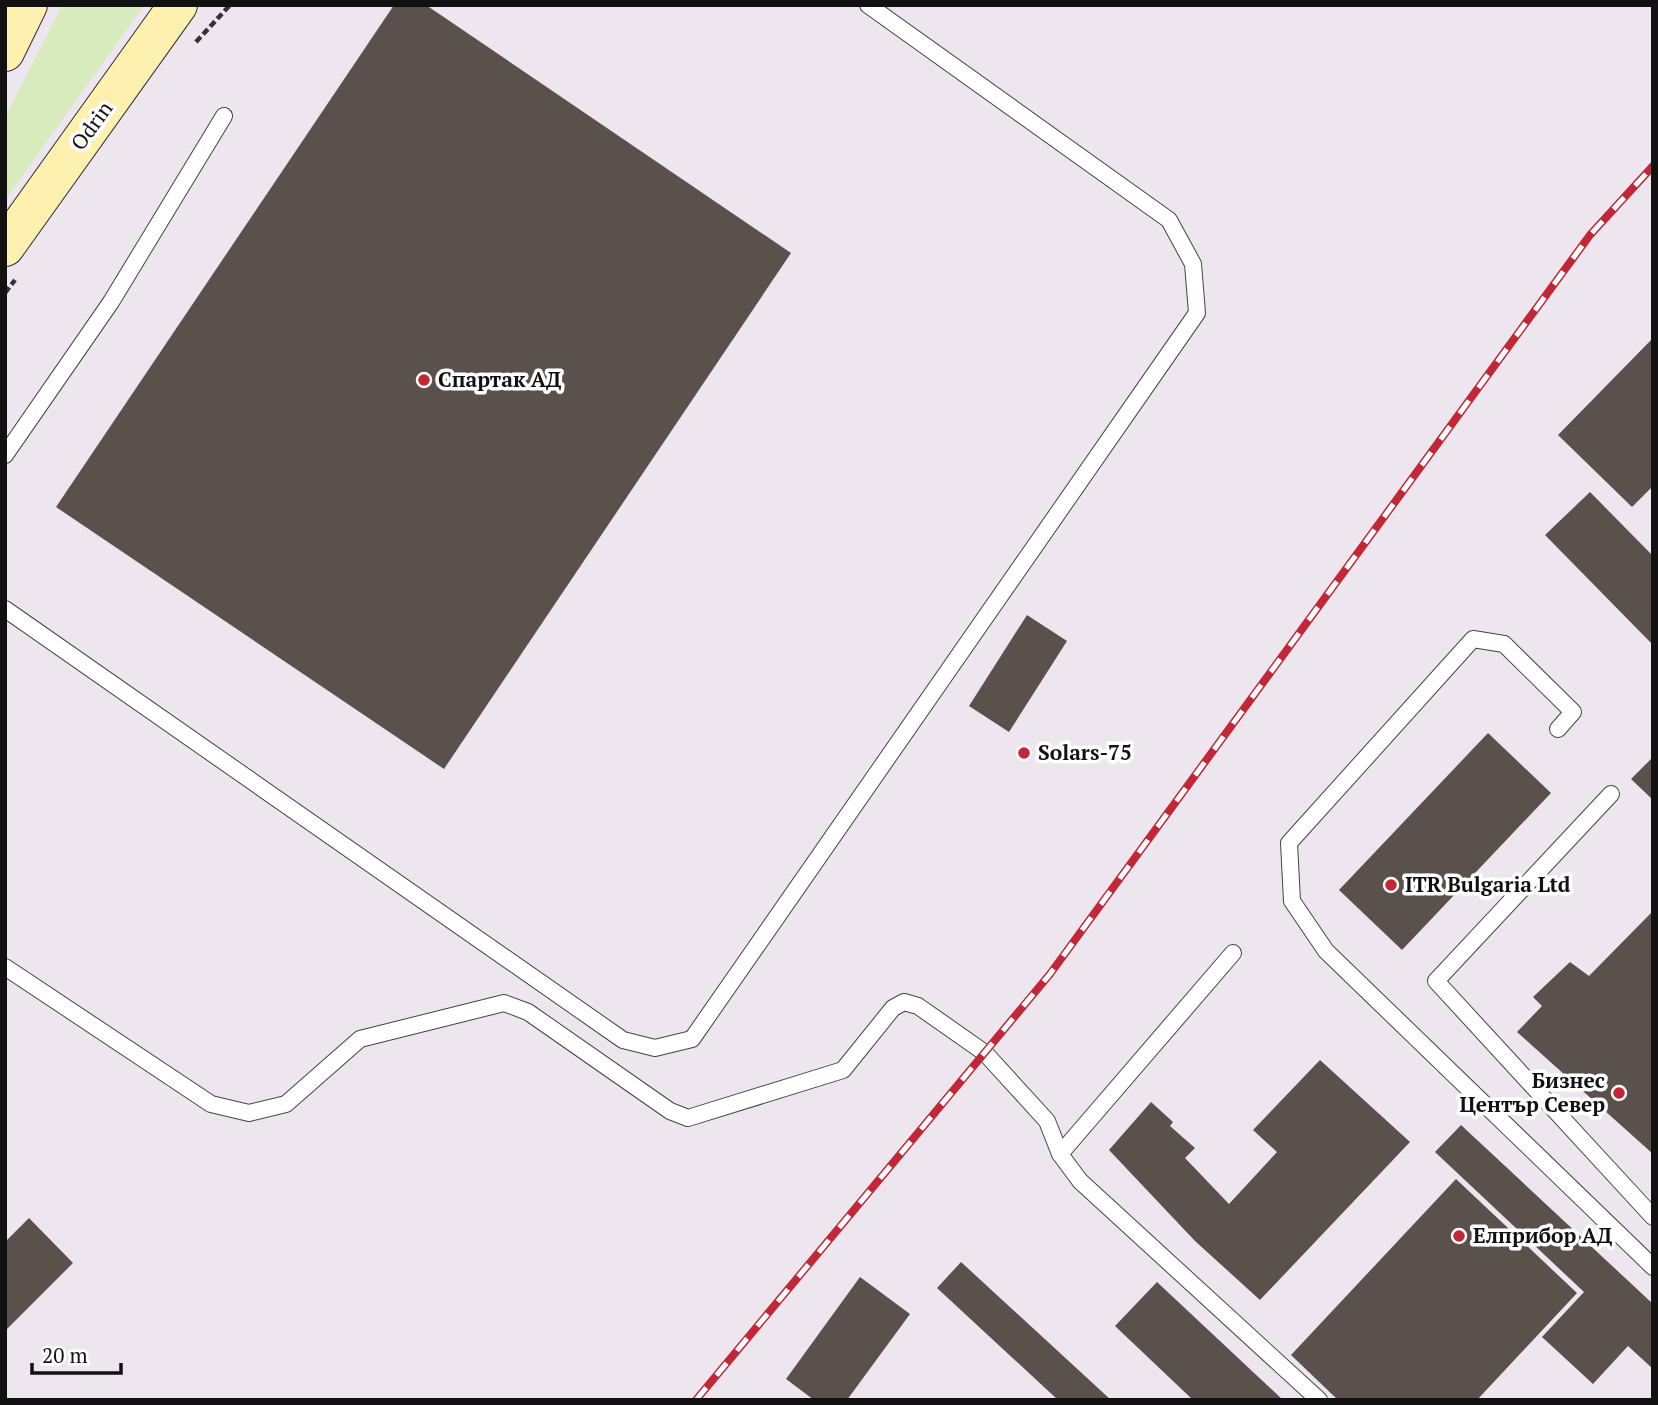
<svg xmlns="http://www.w3.org/2000/svg" width="1658" height="1405" viewBox="0 0 1658 1405" font-family="'PT Serif',serif">
  <rect width="100%" height="100%" fill="#fffcf5"/>
  <rect fill="#ede6ef" x="5" y="5" width="1648" height="1395"/>
  <polygon fill="#d7ebbd" points="62,5 144,5 5,200 5,118"/>
  <g fill="#5a514d">
    <polygon points="394,5 426,5 791,253 444,769 56,507"/>
    <polygon points="1653,338 1653,486 1632,507 1558,435"/>
    <polygon points="1590,492 1653,556 1653,645 1545,535"/>
    <polygon points="1027,615 1067,641 1009,732 969,706"/>
    <polygon points="1488,733 1551,793 1402,950 1339,890"/>
    <polygon points="1653,757 1653,800 1631,779"/>
    <polygon points="1653,911 1653,1154 1517,1032 1542,1006 1533,997 1570,962 1589,976"/>
    <polygon points="1320,1060 1410,1142 1260,1300 1195,1241 1109,1150 1151,1102 1173,1122 1170,1126 1195,1148 1185,1158 1229,1204 1277,1152 1253,1130"/>
    <polygon points="1461,1125 1653,1304 1653,1369 1628,1346 1593,1384 1542,1337 1584,1292 1435,1152"/>
    <polygon points="1456,1179 1577,1293 1477,1400 1338,1400 1291,1355"/>
    <polygon points="29,1218 73,1263 5,1331 5,1242"/>
    <polygon points="961,1262 1111,1400 1058,1400 937,1288"/>
    <polygon points="860,1277 910,1314 847,1400 814,1400 786,1379"/>
    <polygon points="1157,1282 1283,1400 1193,1400 1115,1326"/>
  </g>
  <g fill="none" stroke-linecap="round" stroke-linejoin="round">
    <defs>
      <g id="lane">
        <polyline points="5,455 111,302 224,116"/>
        <polyline points="5,609 623,1040 655,1048 692,1039 1197,313 1193,264 1169,220 868,5"/>
        <polyline points="1558,729 1573,712 1504,644 1473,639 1289,843 1292,901 1326,951 1653,1267"/>
        <polyline points="1611,794 1436,981 1653,1217"/>
        <polyline points="5,967 211,1104 249,1113 286,1104 360,1039 504,1003 528,1012 670,1111 688,1118 843,1070 893,1008 904,1002 918,1006 985,1053 1047,1121 1060,1154 1080,1181 1319,1400"/>
        <polyline points="1060,1154 1233,953"/>
      </g>
      <g id="secondary">
        <polyline points="5,52 28,5"/>
        <polyline points="5,247 178,5"/>
      </g>
    </defs>
    <use href="#lane" stroke="#444" stroke-width="18"/>
    <use href="#secondary" stroke="#333" stroke-width="40"/>
    <g stroke="#333" stroke-width="4.5" stroke-dasharray="7 3.5" stroke-linecap="butt">
      <polyline points="196,42 230,5"/>
      <polyline points="5,293 15,280"/>
    </g>
    <use href="#lane" stroke="#fff" stroke-width="16"/>
    <use href="#secondary" stroke="#fef1b0" stroke-width="38"/>
    <defs>
      <polyline id="rail" points="696,1400 1050,974 1590,235 1653,166"/>
    </defs>
    <use href="#rail" stroke="#c22737" stroke-width="8"/>
    <use href="#rail" stroke="#fff" stroke-width="5" stroke-dasharray="16" stroke-linecap="butt"/>
  </g>
  <g fill="#c22737" stroke="#fff" stroke-width="2.5">
    <circle cx="424" cy="380" r="7"/>
    <circle cx="1024" cy="753" r="7"/>
    <circle cx="1391" cy="885" r="7"/>
    <circle cx="1619" cy="1093" r="7"/>
    <circle cx="1459" cy="1236" r="7"/>
  </g>
  <g text-anchor="middle" stroke-width="7" stroke-linejoin="round" paint-order="stroke">
    <g font-size="21" fill="#111" stroke="#fff">
      <text transform="translate(92 126) rotate(-54)" y="7">Odrin</text>
    </g>
    <g font-size="21" font-weight="bold" fill="#111" stroke="#fff" text-anchor="start">
      <text x="438" y="387">Спартак АД</text>
      <text x="1038" y="760">Solars-75</text>
      <text x="1405" y="892">ITR Bulgaria Ltd</text>
      <text x="1605" y="1088" text-anchor="end">Бизнес<tspan x="1605" dy="24">Център Север</tspan></text>
      <text x="1473" y="1243">Елприбор АД</text>
    </g>
  </g>
  <rect width="1658" height="1405" fill="none" stroke="#111111" stroke-width="14"/>
  <path d="M32 1363v10h89v-10" fill="none" stroke="#111111" stroke-width="3.5"/>
  <text x="42" y="1363" font-size="21" fill="#111111" stroke="#ffffff" stroke-width="5" paint-order="stroke">20 m</text>
</svg>
